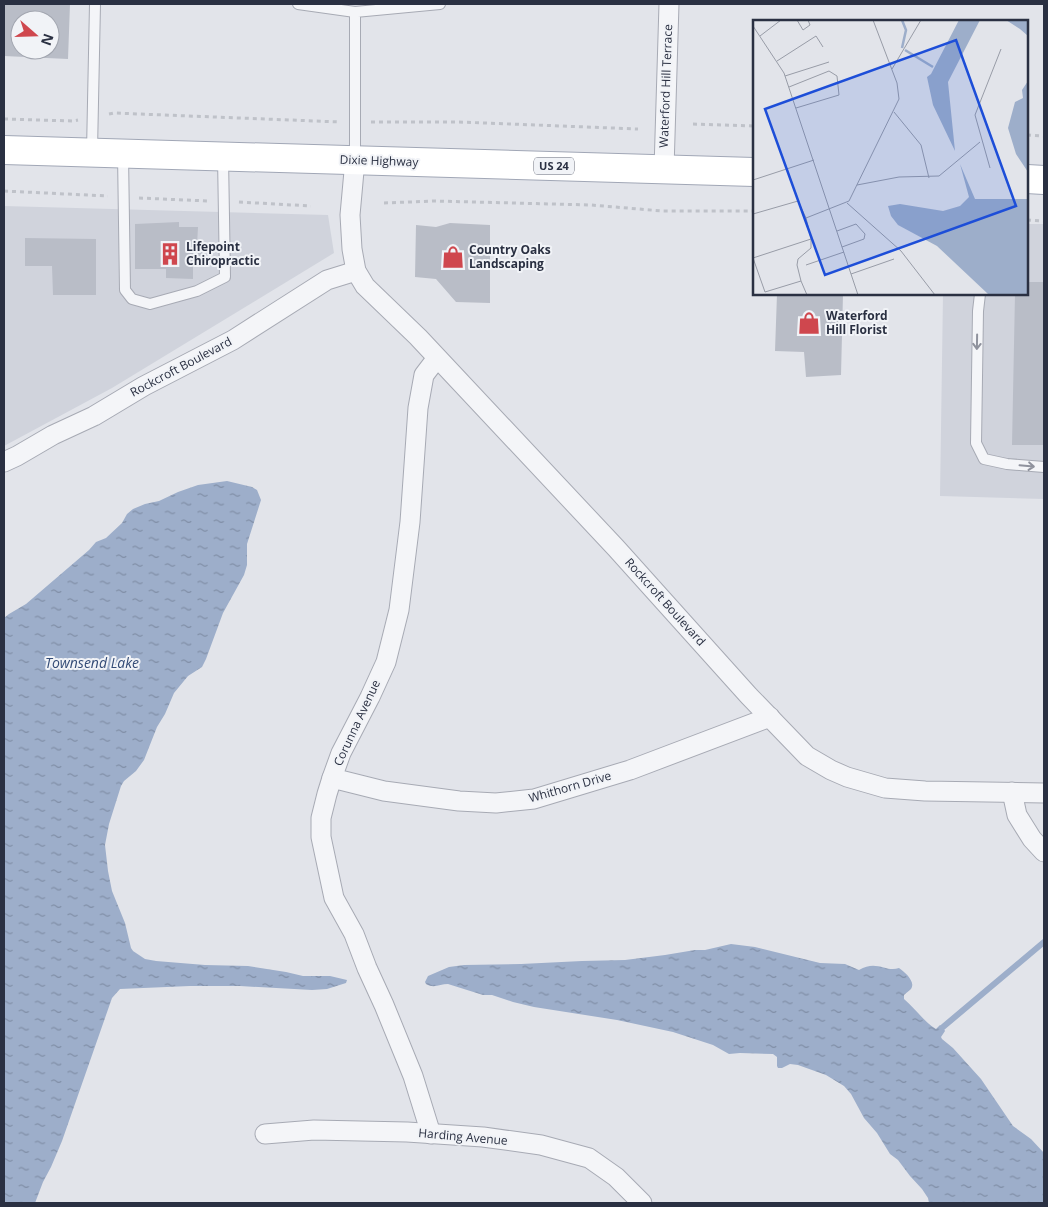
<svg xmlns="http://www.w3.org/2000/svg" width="1048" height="1207" viewBox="0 0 1048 1207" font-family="'Open Sans',sans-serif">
  <defs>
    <pattern id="water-ripples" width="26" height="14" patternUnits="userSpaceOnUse" patternTransform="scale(1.25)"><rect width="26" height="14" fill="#9daeca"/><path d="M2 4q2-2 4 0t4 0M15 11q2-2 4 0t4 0" fill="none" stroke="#808ea6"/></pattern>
  </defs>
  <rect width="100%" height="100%" fill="#e2e4ea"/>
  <g fill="#d0d3dc">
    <polygon points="4,206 328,215 334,253 112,388 4,446"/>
    <polygon points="1027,224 1044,224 1044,499 940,496 943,294 1027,294"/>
  </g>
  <g fill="url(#water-ripples)">
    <polygon points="227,481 252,487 257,490 261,500 247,544 247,565 244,575 223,613 206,659 202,667 188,676 174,693 165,714 157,727 144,760 136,771 124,781 121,786 109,824 105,845 108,871 112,891 125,923 131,948 133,951 145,959 156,961 205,965 248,966 286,972 303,976 330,976 347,980 346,983 327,989 312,990 240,986 190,986 120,989 112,998 62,1141 51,1167 43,1182 35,1203 4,1203 4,618 9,614 26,604 89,550 96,542 106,538 122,523 127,514 133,509 145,504 159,501 178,492 198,485"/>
    <path d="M731 944 755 947 820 963 845 964 859 970C877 959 886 973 899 968 905 972 916 982 911 989 909 991 906 993 904 995V999C915 1008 923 1021 936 1029L940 1025 943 1027 945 1031 941 1037 942 1039 953 1048 981 1079 1013 1126 1031 1139 1044 1153V1203H929L928 1198 922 1189 910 1176 898 1160 890 1154 877 1133 864 1118 851 1094 844 1086 826 1075 798 1065 790 1064 782 1068H778L777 1066V1057L773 1054 740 1053 729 1054 713 1045 673 1032 617 1020 534 1007 513 1002 492 995H483L448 984C440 984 434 989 426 984L425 982 428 976 449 967 464 965 521 964 582 961 625 960 665 955 695 950H705Z"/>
  </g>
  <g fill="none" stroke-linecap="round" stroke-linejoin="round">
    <polyline stroke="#9daeca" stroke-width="6" points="943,1027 1044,942"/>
  </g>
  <g fill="#b9bdc7" fill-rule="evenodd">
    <path d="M4 4H70L68 59 4 56ZM20 20H50V50H20Z"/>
    <polygon points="179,222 179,227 198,227 197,245 206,245 204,260 193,262 193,279 166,278 166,269 135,269 135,224"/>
    <polygon points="450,223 490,225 490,303 456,302 436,279 415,277 416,225 436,227"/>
    <polygon points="25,238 96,239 96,295 53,295 52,266 25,266"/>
    <polygon points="1027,282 1044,282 1044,445 1012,445 1015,294 1027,294"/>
    <polygon points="777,294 843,294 841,375 806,377 804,352 775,351"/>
  </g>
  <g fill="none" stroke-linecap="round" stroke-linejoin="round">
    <defs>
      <g id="service">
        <polyline points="298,4 355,12"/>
        <polyline points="92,151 95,4"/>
        <polyline points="123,154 125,290 132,299 150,304 197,291 225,277 223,157"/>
        <polyline points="355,159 355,12 440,4"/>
        <polyline points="980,294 978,311 976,443 984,459 1007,464 1044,467"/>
      </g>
      <g id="minor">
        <polyline points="355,160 350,215 352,249 356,271 365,286 418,337 616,548 749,696 807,756 831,770 847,777 885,788 925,791 1044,793"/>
        <polyline points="664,169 669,4"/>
        <polyline points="4,462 17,456 53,435 94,416 144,386 233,340 327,280 356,271"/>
        <polyline points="332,778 384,791 459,801 496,803 534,799 630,770 770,717"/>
        <polyline points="1012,792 1017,815 1032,839 1044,852"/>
        <polyline points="265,1134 314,1130 407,1132 483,1137 541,1145 589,1158 616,1177 642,1203"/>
        <polyline points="431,1134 413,1076 384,1005 367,968 354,934 334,898 321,837 321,818 327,794 332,778 341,753 370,697 386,662 399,610 410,522 418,408 424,375 437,358"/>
      </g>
      <g id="primary">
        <polyline points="4,150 754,172"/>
        <polyline points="1027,179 1044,180"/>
      </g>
    </defs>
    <use href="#service" stroke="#a7aab4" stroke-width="12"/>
    <use href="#minor" stroke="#a7aab4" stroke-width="21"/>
    <use href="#primary" stroke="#a1a7b6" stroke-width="30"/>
    <g stroke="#bfc2c9" stroke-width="3" stroke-dasharray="4 4" stroke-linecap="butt">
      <polyline points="109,114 114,113 340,122"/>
      <polyline points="4,119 73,121 78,120"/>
      <polyline points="371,122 459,122 638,129"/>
      <polyline points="693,124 754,126"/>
      <polyline points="1027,135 1044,136"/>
      <polyline points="4,191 108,196"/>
      <polyline points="139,198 208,201"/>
      <polyline points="239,202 311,206"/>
      <polyline points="384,203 435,201 591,205 662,211 754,211"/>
      <polyline points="1027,220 1044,221"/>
    </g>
    <use href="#service" stroke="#f4f5f8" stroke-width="10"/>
    <use href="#minor" stroke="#f4f5f8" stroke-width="19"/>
    <use href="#primary" stroke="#fff" stroke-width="28"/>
  </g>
  <defs><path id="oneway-shaft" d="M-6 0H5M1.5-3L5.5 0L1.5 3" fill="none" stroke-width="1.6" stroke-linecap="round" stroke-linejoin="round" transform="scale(1.25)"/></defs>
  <g stroke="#8f929d">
    <use href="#oneway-shaft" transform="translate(977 342) rotate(91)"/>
    <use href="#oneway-shaft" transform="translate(1027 466) rotate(5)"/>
  </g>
  <defs>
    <symbol id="building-bare" viewBox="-9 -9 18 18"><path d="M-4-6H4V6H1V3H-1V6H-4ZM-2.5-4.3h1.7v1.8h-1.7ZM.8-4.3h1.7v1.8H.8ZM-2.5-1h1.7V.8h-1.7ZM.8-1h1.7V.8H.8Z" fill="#cf474e" stroke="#f1f3f7" stroke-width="2.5" paint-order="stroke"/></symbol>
    <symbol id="shop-bare" viewBox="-9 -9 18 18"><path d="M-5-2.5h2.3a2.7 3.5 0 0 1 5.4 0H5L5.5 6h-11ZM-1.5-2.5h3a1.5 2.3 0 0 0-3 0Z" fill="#cf474e" stroke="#f1f3f7" stroke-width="2.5" paint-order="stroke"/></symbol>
  </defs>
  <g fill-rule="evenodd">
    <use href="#building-bare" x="154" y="238" width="32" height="32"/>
    <use href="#shop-bare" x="437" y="241" width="32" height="32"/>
    <use href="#shop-bare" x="793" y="307" width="32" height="32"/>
  </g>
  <g text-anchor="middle" stroke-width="4" stroke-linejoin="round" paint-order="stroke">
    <rect fill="#f1f3f7" stroke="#666a78" stroke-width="1" x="534" y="157.5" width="40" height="17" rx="4"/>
    <g font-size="11" font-weight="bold" fill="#2a3042">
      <text x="554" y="170">US 24</text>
    </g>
    <g font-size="12" fill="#2a3042" stroke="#f1f3f7">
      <text transform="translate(666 86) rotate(-88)" y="4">Waterford Hill Terrace</text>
      <text transform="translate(379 161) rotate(2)" y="4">Dixie Highway</text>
      <text transform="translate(181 367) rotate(-28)" y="4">Rockcroft Boulevard</text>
      <text transform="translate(665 602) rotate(48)" y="4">Rockcroft Boulevard</text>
      <text transform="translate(357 723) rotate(-65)" y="4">Corunna Avenue</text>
      <text transform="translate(570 787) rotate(-16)" y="4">Whithorn Drive</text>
      <text transform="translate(463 1137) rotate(5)" y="4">Harding Avenue</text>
    </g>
    <g font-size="12" font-weight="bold" fill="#2a3042" stroke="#f1f3f7" text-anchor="start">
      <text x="186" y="251">Lifepoint<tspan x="186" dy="14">Chiropractic</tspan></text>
      <text x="469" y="254">Country Oaks<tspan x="469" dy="14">Landscaping</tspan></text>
      <text x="826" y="320">Waterford<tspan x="826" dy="14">Hill Florist</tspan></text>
    </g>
    <g font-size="14" font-style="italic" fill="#334b76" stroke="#f1f3f7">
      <text x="92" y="668">Townsend Lake</text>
    </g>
  </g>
  <g transform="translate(753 20)">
    <rect width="275" height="275" fill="#e2e4ea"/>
    <path d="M206 0H227L195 62 202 131 180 85 174 57 178 54ZM253 0H275V16L267 9ZM275 61V152L263 134 255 108 262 82 270 78 269 70ZM207 144 222 179H275V275L235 274 184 226 145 205 138 196 135 186 147 184 190 191 207 186 216 177Z" fill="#9daeca"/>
    <path fill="none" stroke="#9daeca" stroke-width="2.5" d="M149 28 153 10 149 0M152 30 180 47"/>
    <path fill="none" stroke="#989ca7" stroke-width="1" d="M44 0 50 10 57 5 55 0M0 6 31 53 105 275M7 16 28 0M24 41 63 16 70 27M139 49 168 0M32 56 76 42M36 67 76 51 84 56 86 75 43 88M141 92 168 125 176 158M237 148 222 95 248 29M0 160 61 140M104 165 146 157 186 156 227 122M94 183 148 231 182 275M0 194 45 181 53 198 96 181 146 79 144 63 120 0M53 198 58 219 0 238 12 272 48 261 54 275M84 211 103 204 112 214 111 219 89 227M53 245 91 232M98 254 141 239M48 261 44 245 45 239 58 228V219"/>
    <path fill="#1d4ed8" fill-opacity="0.15" stroke="#1d4ed8" stroke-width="2.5" d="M203 20 263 186 72 255 12 89Z"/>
    <rect width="275" height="275" fill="none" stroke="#2a3042" stroke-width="2.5"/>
  </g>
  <rect width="1048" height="1207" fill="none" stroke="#2a3042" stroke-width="10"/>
  <g transform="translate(35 35) rotate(110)"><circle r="24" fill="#f1f3f7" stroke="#a1a5af"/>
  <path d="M0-4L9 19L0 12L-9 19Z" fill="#cf474e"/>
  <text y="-8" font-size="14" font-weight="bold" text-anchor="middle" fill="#2a3042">N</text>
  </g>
</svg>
